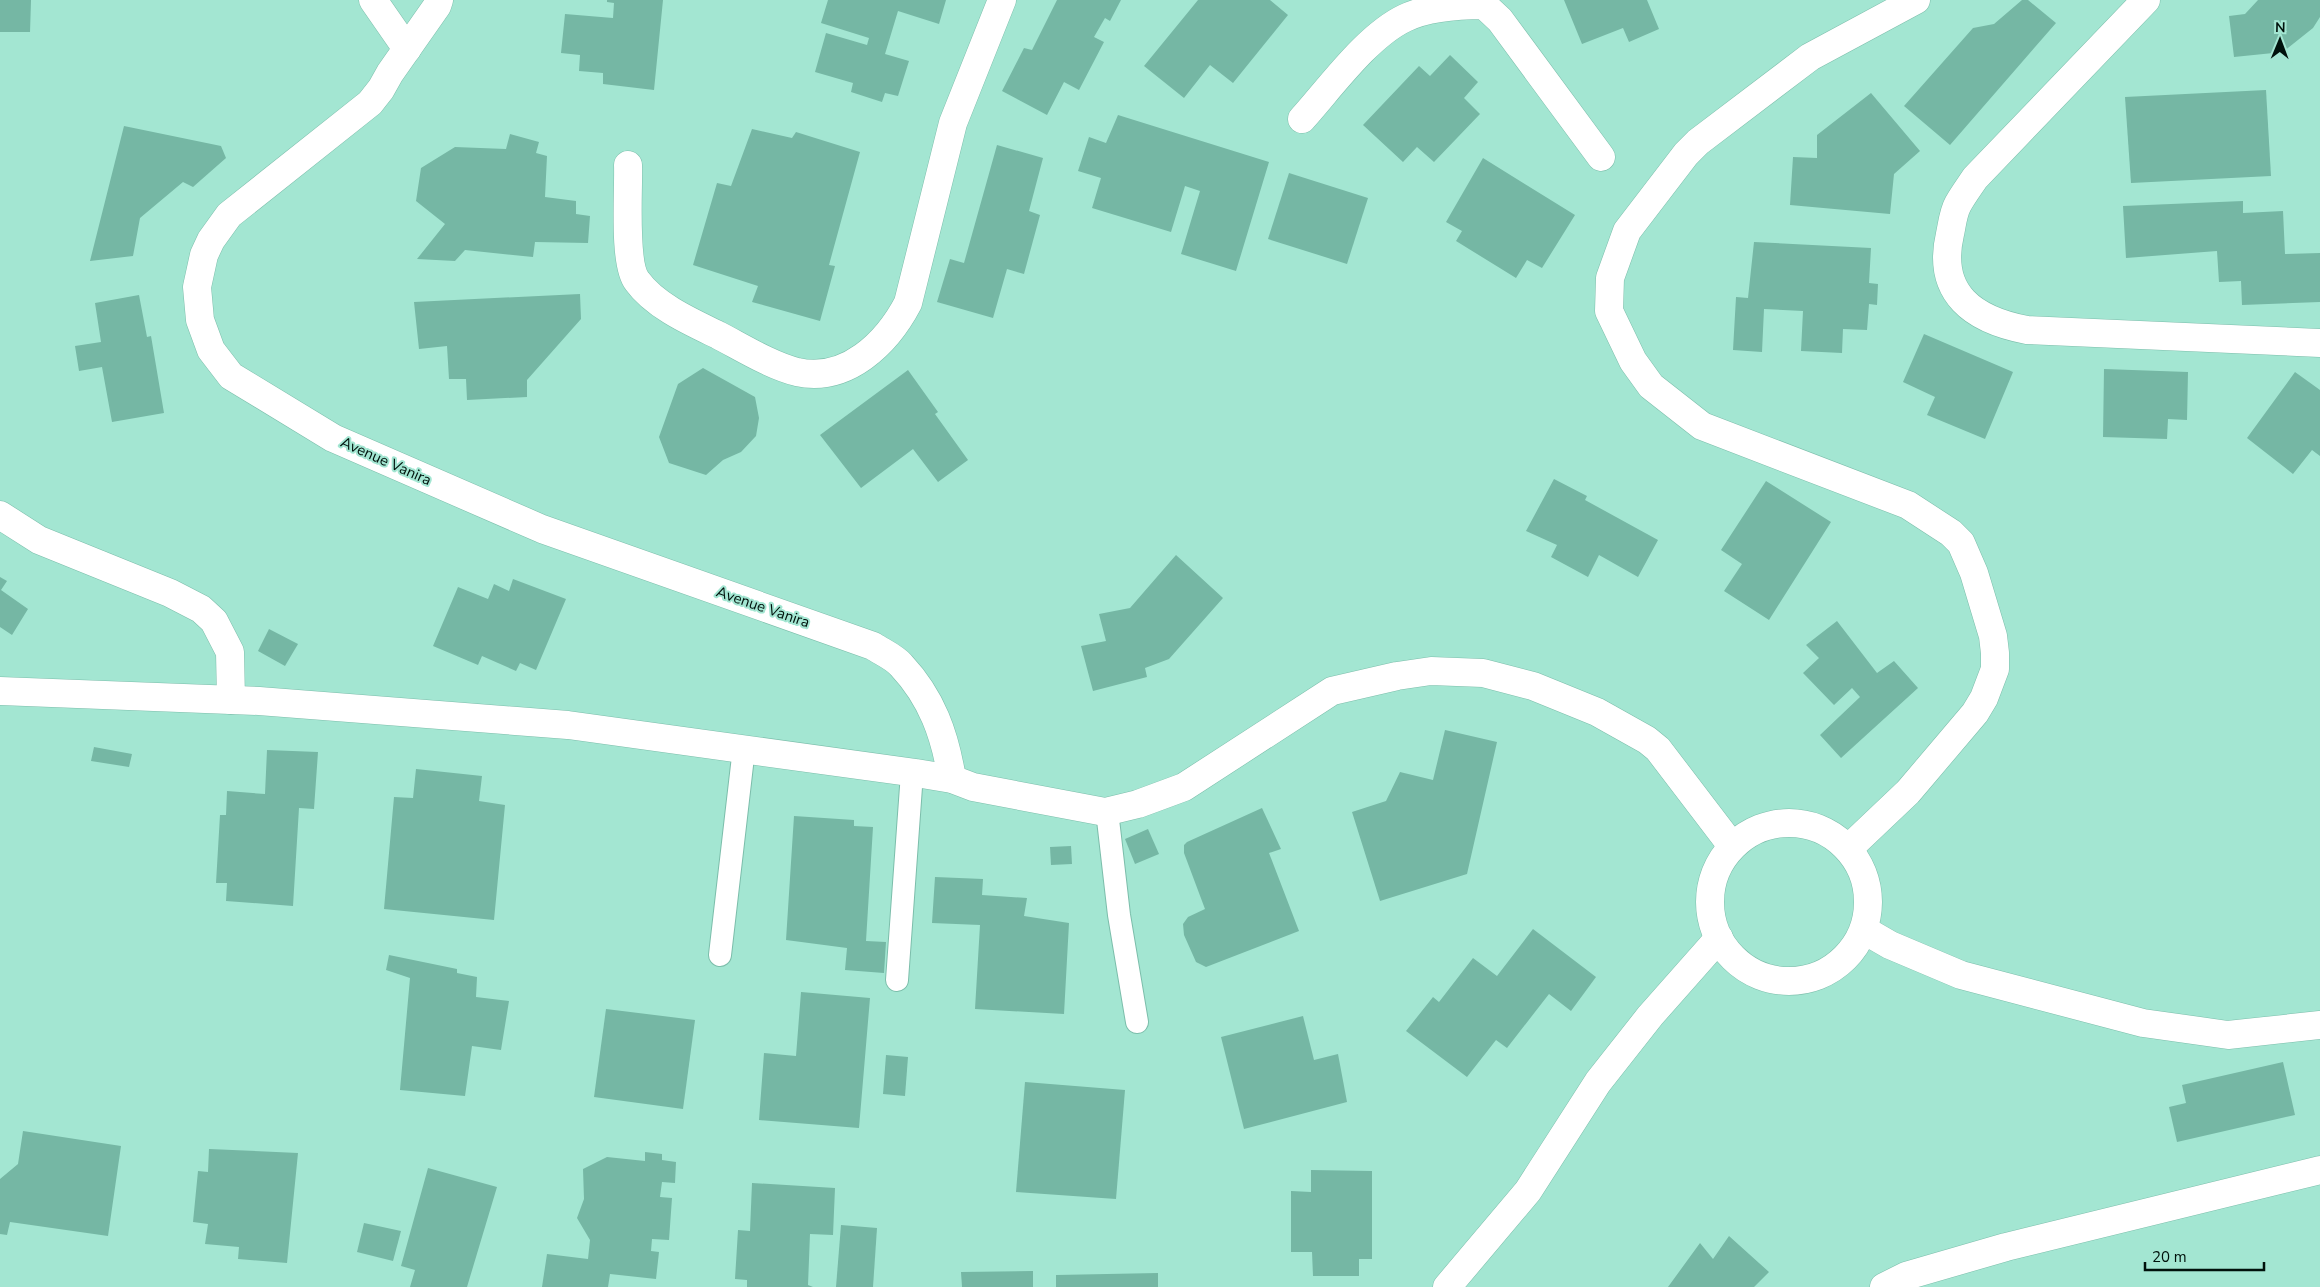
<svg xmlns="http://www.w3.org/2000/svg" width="2320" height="1287" viewBox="0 0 2320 1287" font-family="'Nunito Sans',sans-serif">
  <rect width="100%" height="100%" fill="#a3e6d2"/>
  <g fill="#75b7a4">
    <polygon points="0,0 31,0 30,32 0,32"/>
    <polygon points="607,0 663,0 654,90 603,84 603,73 579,71 580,55 561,53 565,14 613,18 614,3 607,2"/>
    <polygon points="828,0 946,0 939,24 898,11 885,54 909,61 898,96 885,93 882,102 851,92 853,83 815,72 826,33 867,45 869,38 821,23"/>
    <polygon points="1057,0 1121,0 1110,21 1105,18 1094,37 1104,42 1079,90 1064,82 1047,115 1002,91 1024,48 1032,50"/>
    <polygon points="1198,0 1270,0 1288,15 1233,83 1210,65 1184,98 1144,66"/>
    <polygon points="1564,0 1647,0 1659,29 1629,42 1623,28 1582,44"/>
    <polygon points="2022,0 2028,0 2056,23 1950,145 1904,106 1973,28 1994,24"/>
    <polygon points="2258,0 2320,0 2320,17 2313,28 2283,52 2234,57 2229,16 2245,14"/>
    <polygon points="1450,55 1478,82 1464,98 1480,114 1434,162 1417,147 1403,162 1363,125 1419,66 1430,76"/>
    <polygon points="2266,90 2271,176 2131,183 2125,97"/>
    <polygon points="1871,93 1920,151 1894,174 1890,214 1790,205 1793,157 1817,158 1817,135"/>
    <polygon points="1118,115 1269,162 1236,271 1181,254 1200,191 1185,186 1171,232 1092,208 1101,178 1078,171 1089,137 1106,143"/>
    <polygon points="124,126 221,146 226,158 193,187 183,182 140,218 133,256 90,261"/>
    <polygon points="752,129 792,138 796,132 860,152 829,265 835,266 820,321 752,302 758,286 693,265 717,183 731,186"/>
    <polygon points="510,134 539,142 536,153 547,156 545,197 576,201 576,214 590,216 588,243 535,242 533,257 465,250 455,261 417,259 445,224 416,201 421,168 455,147 506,149"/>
    <polygon points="997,145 1043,158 1029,211 1040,215 1024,274 1007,269 993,318 937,302 950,259 964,263"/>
    <polygon points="1483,158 1575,215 1542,268 1527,260 1516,278 1456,241 1462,231 1446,222"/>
    <polygon points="1289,173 1368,198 1347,264 1268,239"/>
    <polygon points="2243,201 2243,213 2283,211 2285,254 2320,253 2320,302 2242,305 2241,281 2219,282 2217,251 2126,258 2123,206"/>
    <polygon points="1754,242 1871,248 1869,283 1878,284 1877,305 1869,304 1867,330 1843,329 1842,353 1801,351 1803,311 1764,309 1762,352 1733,350 1736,297 1748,298"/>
    <polygon points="580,294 581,319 527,380 527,397 467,400 466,379 449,379 447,346 419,349 414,302"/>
    <polygon points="139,295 147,337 151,336 164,413 112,422 102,367 79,371 75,346 101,342 95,303"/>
    <polygon points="1924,334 2013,372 1985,439 1927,415 1935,397 1903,382"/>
    <polygon points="703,368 755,397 759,418 756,436 741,452 723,460 706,475 669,463 659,437 678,384"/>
    <polygon points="2104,369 2188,372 2187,420 2168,419 2167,439 2103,437"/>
    <polygon points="908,370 938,412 935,414 968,460 938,482 913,449 861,488 820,435"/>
    <polygon points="2295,372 2320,390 2320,456 2312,450 2293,474 2247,438"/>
    <polygon points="1554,479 1587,496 1585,500 1658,540 1638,577 1599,555 1588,577 1551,557 1557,545 1526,531"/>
    <polygon points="1766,481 1831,522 1769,620 1724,591 1742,564 1721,550"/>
    <polygon points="1176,555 1223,598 1169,659 1145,668 1147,677 1093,691 1081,646 1106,641 1099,614 1130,608"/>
    <polygon points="0,577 7,581 1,590 28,609 12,635 0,627"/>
    <polygon points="513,579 566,599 536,670 520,663 516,671 482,656 478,665 433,646 458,587 488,599 494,584 509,591"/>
    <polygon points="1837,621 1877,673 1894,661 1918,688 1841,758 1820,735 1860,697 1852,688 1834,705 1803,673 1819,658 1806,645"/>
    <polygon points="269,629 298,644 285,666 258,651"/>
    <polygon points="1445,730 1497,742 1467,874 1380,901 1352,812 1386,801 1400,772 1433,780"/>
    <polygon points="94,747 132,754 129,767 91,761"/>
    <polygon points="267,750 318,752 314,809 299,808 293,906 226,901 227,883 216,883 220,815 226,815 227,791 265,794"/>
    <polygon points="416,769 482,776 479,801 505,805 494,920 384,909 394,797 413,798"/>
    <polygon points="1262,808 1281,849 1269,853 1299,931 1206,967 1196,962 1184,935 1183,924 1188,917 1205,909 1184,853 1184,845 1187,842"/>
    <polygon points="794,816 854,820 854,826 873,827 866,941 886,942 884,973 845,970 847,948 786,940"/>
    <polygon points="1148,829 1159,854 1135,864 1125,839"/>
    <polygon points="1071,846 1072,864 1051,865 1050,847"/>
    <polygon points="935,877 983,879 982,895 1027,898 1024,916 1069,923 1064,1014 975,1009 980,925 932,923"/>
    <polygon points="1533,929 1596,977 1571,1011 1549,994 1507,1048 1496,1040 1467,1077 1406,1031 1433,997 1439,1002 1473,958 1497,976"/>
    <polygon points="389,955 457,969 457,973 477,977 476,997 509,1001 501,1050 472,1046 465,1096 400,1090 410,978 386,970"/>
    <polygon points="801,992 870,998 859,1128 759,1120 764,1053 796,1056"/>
    <polygon points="606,1009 695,1020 683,1109 594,1097"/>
    <polygon points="1303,1016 1314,1060 1338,1054 1347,1102 1244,1129 1221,1037"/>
    <polygon points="886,1055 908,1057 905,1096 883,1094"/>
    <polygon points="2283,1062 2295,1115 2177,1142 2169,1107 2186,1103 2182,1085"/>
    <polygon points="1025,1082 1125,1090 1116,1199 1016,1192"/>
    <polygon points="23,1131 121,1146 108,1236 10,1222 7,1235 0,1234 0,1179 18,1164"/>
    <polygon points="209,1149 298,1153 287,1263 238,1259 239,1247 205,1244 208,1224 193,1222 198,1171 208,1172"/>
    <polygon points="645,1152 662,1154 662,1160 676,1162 675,1183 662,1182 660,1197 672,1198 669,1240 652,1239 651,1251 659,1252 656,1279 610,1274 608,1287 542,1287 547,1254 588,1259 590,1240 577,1218 584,1199 583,1169 607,1157 645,1161"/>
    <polygon points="428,1168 497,1187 467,1287 410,1287 415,1270 401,1266"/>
    <polygon points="1311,1170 1372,1171 1372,1259 1359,1259 1359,1276 1313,1276 1312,1252 1291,1252 1291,1191 1311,1192"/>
    <polygon points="752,1183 835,1188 833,1235 810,1234 808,1285 813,1287 747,1287 747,1280 735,1279 738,1230 750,1231"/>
    <polygon points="364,1223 401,1231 393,1261 357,1252"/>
    <polygon points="841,1225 877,1228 873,1287 836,1287"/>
    <polygon points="1729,1236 1769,1272 1754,1287 1668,1287 1700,1243 1713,1259"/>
    <polygon points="1033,1271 1033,1287 962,1287 961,1272"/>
    <polygon points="1158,1273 1158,1287 1056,1287 1056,1275"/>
  </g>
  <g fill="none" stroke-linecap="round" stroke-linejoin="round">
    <defs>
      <g id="service">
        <polyline points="1107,811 1119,915 1137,1022"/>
        <polyline points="720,955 744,748"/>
        <polyline points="897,980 912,773"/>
      </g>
      <g id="minor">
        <polyline points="373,0 407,49"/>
        <path d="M439 0 437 6 390 73 381 89 370 103 229 215 211 240 204 255 197 287 200 320 211 350 231 376 333 438 542 529 873 646C882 652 894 657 901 665 932 698 945 735 952 779"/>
        <path d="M2146 0 1975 178C1969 187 1963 195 1958 204 1953 213 1952 225 1950 234 1936 294 1974 320 2027 330L2320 343"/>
        <path d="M1302 119C1330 88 1367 36 1405 18 1428 7 1458 5 1484 5L1500 20 1601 157"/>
        <path d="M628 165C629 189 623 263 637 281 655 306 691 322 718 335 743 348 770 365 797 372 847 383 887 343 908 303L953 123 1002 0"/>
        <polyline points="0,515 39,540 170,593 201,609 214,621 230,652 231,700"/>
        <polyline points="1849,848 1908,792 1975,713 1984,698 1995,669 1995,653 1993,636 1974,573 1961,543 1951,533 1908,505 1702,426 1651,386 1633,361 1609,311 1610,278 1627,231 1686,154 1698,142 1810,57 1916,0"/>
        <polyline points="1864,930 1890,945 1961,975 2143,1023 2228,1035 2320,1025"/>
        <polyline points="1447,1287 1528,1191 1598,1082 1650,1016 1719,938"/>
        <polyline points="1884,1287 1906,1276 2006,1247 2320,1170"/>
      </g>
      <g id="secondary">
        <polyline points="0,691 259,701 568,725 916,773 952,779 973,787 1105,812 1138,804 1184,787 1332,691 1397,676 1431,671 1483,673 1533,686 1597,712 1647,740 1658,749 1732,846"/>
        <circle cx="1789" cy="902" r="79"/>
      </g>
    </defs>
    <use href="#service" stroke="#7cbeab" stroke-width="24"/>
    <use href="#minor" stroke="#7cbeab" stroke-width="29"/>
    <use href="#secondary" stroke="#7cbeab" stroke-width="29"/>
    <use href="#service" stroke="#fff" stroke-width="22"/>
    <use href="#minor" stroke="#fff" stroke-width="28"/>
    <use href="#secondary" stroke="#fff" stroke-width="28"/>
  </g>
  <g text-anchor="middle" stroke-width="4" stroke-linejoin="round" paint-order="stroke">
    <g font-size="15" fill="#00120c" stroke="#a3e6d2">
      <text transform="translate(386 461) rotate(24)" y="5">Avenue Vanira</text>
      <text transform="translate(763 607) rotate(19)" y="5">Avenue Vanira</text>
    </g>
  </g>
  <g transform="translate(2280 40) rotate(1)" stroke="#a3e6d2" stroke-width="4" paint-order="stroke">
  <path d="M0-4L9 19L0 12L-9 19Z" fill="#00120c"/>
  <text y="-8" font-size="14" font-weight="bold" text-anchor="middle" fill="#00120c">N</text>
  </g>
  <path d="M2145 1262v8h119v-8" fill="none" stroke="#00120c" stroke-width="2.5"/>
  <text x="2152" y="1262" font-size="15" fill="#00120c" stroke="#a3e6d2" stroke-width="4" paint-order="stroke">20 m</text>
</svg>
